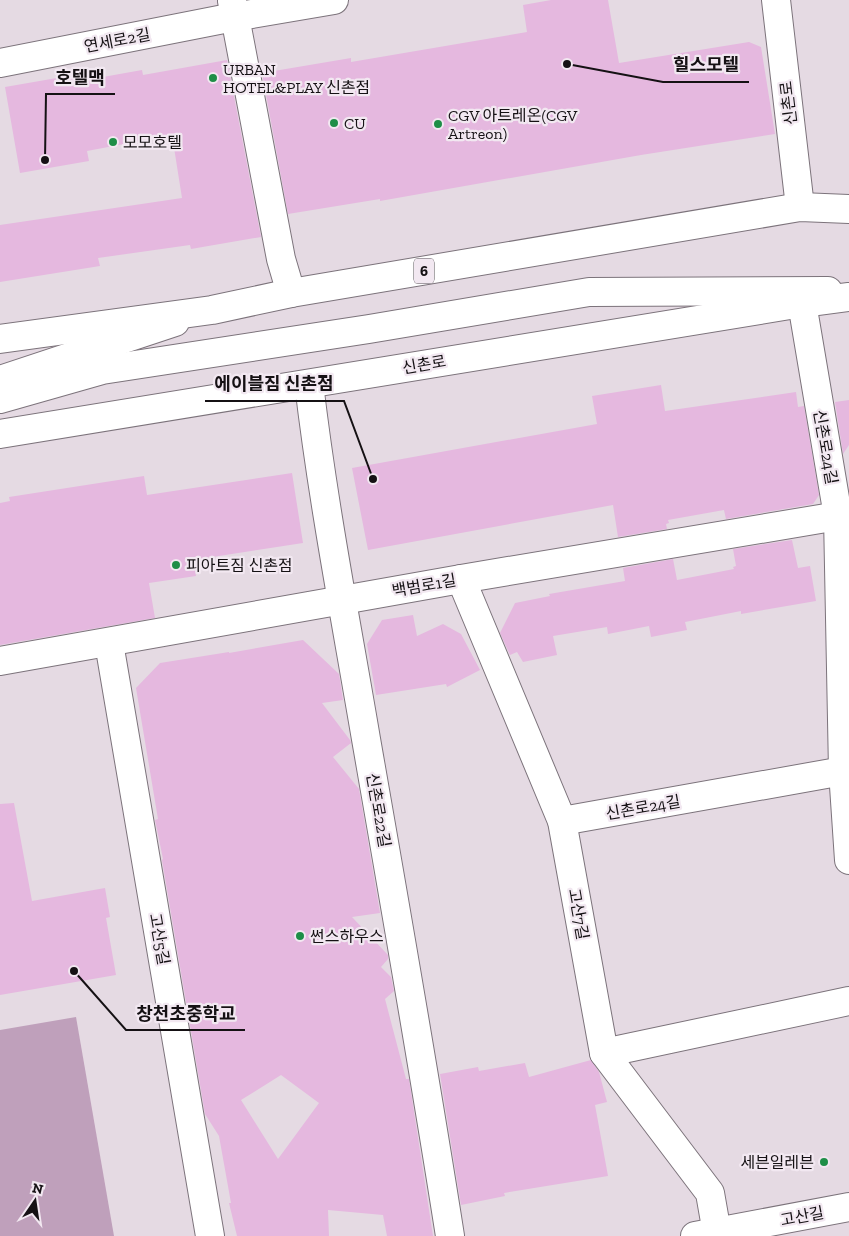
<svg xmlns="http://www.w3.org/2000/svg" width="849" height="1236" viewBox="0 0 849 1236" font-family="'Zilla Slab','Noto Sans KR',serif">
  <rect width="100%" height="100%" fill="#e5dae3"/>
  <polygon fill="#bfa0bb" points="76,1017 114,1236 0,1236 0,1030"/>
  <g fill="#e5b8df" fill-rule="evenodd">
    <polygon points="551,0 608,0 619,63 749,42 761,47 775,134 641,155 380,201 380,199 288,214 262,73 351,58 351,62 527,32 523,5"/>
    <polygon points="227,60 261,237 191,249 190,245 98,258 100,266 0,282 0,225 182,198 172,135 87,151 89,161 20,173 5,87 74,75 75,82 142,70 143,75"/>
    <polygon points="661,385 665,411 796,392 798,407 804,406 819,495 813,504 726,519 724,510 668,520 669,523 666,524 667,529 618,537 613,505 368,550 352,468 597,424 592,396"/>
    <polygon points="849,400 849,445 843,454 835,402"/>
    <polygon points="292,473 303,543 193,560 196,576 149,583 155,618 0,645 0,503 10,501 9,497 144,476 147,495"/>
    <polygon points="792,540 798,568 810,566 816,601 741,614 741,611 685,622 687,630 651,637 649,626 608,634 607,627 553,636 557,655 523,662 517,652 510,655 500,633 515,603 550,596 549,594 625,581 623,568 673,559 677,580 734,569 733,567 736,566 733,549"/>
    <polygon points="413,615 417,636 443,624 461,634 480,670 447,687 446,684 376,695 367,644 382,620"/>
    <path d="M303 640 339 674 343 700 322 703 350 740 351 743 333 757 359 789 380 913 352 917 388 955V959L381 967 391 977 394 991 385 999 406 1079H409L433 1236H387L383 1215 328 1210 329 1236H237L229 1203H231L219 1136 205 1114 162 860 163 859 155 820 158 819 136 688 160 663 229 652V653ZM281 1075 319 1103 278 1159 241 1100Z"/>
    <polygon points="14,803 32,901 105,888 110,917 106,918 116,975 0,995 0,804"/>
    <polygon points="591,1060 599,1072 607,1102 595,1105 608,1176 504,1193 505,1196 461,1205 440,1074 478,1067 479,1071 525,1063 529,1077"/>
  </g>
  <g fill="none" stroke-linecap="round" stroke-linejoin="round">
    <defs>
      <g id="minor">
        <polyline points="776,0 800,207"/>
        <polyline points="232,1 281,259 291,293"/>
        <polyline points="0,63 234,17 334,0"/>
        <polyline points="802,303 838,516 843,771 849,860"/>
        <polyline points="0,380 175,322"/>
        <path d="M309 384C323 503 346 621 366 739 395 905 424 1070 450 1236"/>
        <polyline points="0,399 102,370 369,329 589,292 828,291"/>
        <polyline points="461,579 562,821 604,1053 710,1193 717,1233"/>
        <polyline points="109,643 210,1236"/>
        <polyline points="0,661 461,579 838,516 849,518"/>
        <polyline points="562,821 843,771 849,772"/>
        <polyline points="604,1053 849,1001"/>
        <polyline points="695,1236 849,1207"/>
      </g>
      <g id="major">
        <polyline points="0,339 212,310 291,293 800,207 849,209"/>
        <polyline points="0,434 802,303 849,297"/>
      </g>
    </defs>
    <use href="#minor" stroke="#7c737b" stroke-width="30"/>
    <use href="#major" stroke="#7c737b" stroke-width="30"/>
    <use href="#minor" stroke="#fff" stroke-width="28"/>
    <use href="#major" stroke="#fff" stroke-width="28"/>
  </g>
  <g fill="#1e8e47" stroke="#f2e8f1" stroke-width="2">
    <circle cx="213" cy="78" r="5"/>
    <circle cx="334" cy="123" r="5"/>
    <circle cx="438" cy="124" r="5"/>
    <circle cx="113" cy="142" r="5"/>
    <circle cx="176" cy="565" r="5"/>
    <circle cx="300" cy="936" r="5"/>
    <circle cx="824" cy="1162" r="5"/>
  </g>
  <g text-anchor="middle" stroke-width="4.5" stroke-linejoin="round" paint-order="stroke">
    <rect fill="#f2e8f1" stroke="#575256" stroke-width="1" x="414" y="258.5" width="20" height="25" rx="4"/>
    <g font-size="15" font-weight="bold" fill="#151114">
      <text x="424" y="276">6</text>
    </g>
    <g font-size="16" fill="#151114" stroke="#f2e8f1">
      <text transform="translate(117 40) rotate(-11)" y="6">연세로2길</text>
      <text transform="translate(788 103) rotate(-97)" y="6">신촌로</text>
      <text transform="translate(424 364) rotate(-10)" y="6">신촌로</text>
      <text transform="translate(826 447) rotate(80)" y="6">신촌로24길</text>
      <text transform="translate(424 585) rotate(-10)" y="6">백범로1길</text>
      <text transform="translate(643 807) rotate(-10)" y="6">신촌로24길</text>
      <text transform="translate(379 810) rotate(80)" y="6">신촌로22길</text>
      <text transform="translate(579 914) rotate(80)" y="6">고산7길</text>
      <text transform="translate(160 939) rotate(80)" y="6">고산5길</text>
      <text transform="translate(802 1216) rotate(-11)" y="6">고산길</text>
    </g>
    <g font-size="16" fill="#151114" stroke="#f2e8f1" text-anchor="start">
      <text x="223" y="75">URBAN<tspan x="223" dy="18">HOTEL&amp;PLAY 신촌점</tspan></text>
      <text x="448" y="121">CGV 아트레온(CGV<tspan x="448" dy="18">Artreon)</tspan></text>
      <text x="344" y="129">CU</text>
      <text x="123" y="148">모모호텔</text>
      <text x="186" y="571">피아트짐 신촌점</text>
      <text x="310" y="942">썬스하우스</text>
      <text x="814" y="1168" text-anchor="end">세븐일레븐</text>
    </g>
  </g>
  <path fill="none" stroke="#151114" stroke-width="2" d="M567 64L663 82H749M45 160L46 94H115M373 479L344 401H205M74 971L126 1030H245"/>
  <g fill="#151114" stroke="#f2e8f1" stroke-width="2">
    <circle cx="567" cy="64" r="5"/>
    <circle cx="45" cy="160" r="5"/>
    <circle cx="373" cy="479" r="5"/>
    <circle cx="74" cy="971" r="5"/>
  </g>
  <g font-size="18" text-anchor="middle" font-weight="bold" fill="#151114" stroke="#f2e8f1" stroke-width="4.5" stroke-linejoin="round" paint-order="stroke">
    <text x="706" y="71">힐스모텔</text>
    <text x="80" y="84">호텔맥</text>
    <text x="274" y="390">에이블짐 신촌점</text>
    <text x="186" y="1020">창천초중학교</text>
  </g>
  <g transform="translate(35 1201) rotate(13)" stroke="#f2e8f1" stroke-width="4" paint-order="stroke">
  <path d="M0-4L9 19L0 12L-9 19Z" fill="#151114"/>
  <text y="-8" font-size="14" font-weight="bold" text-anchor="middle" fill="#151114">N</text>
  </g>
</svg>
